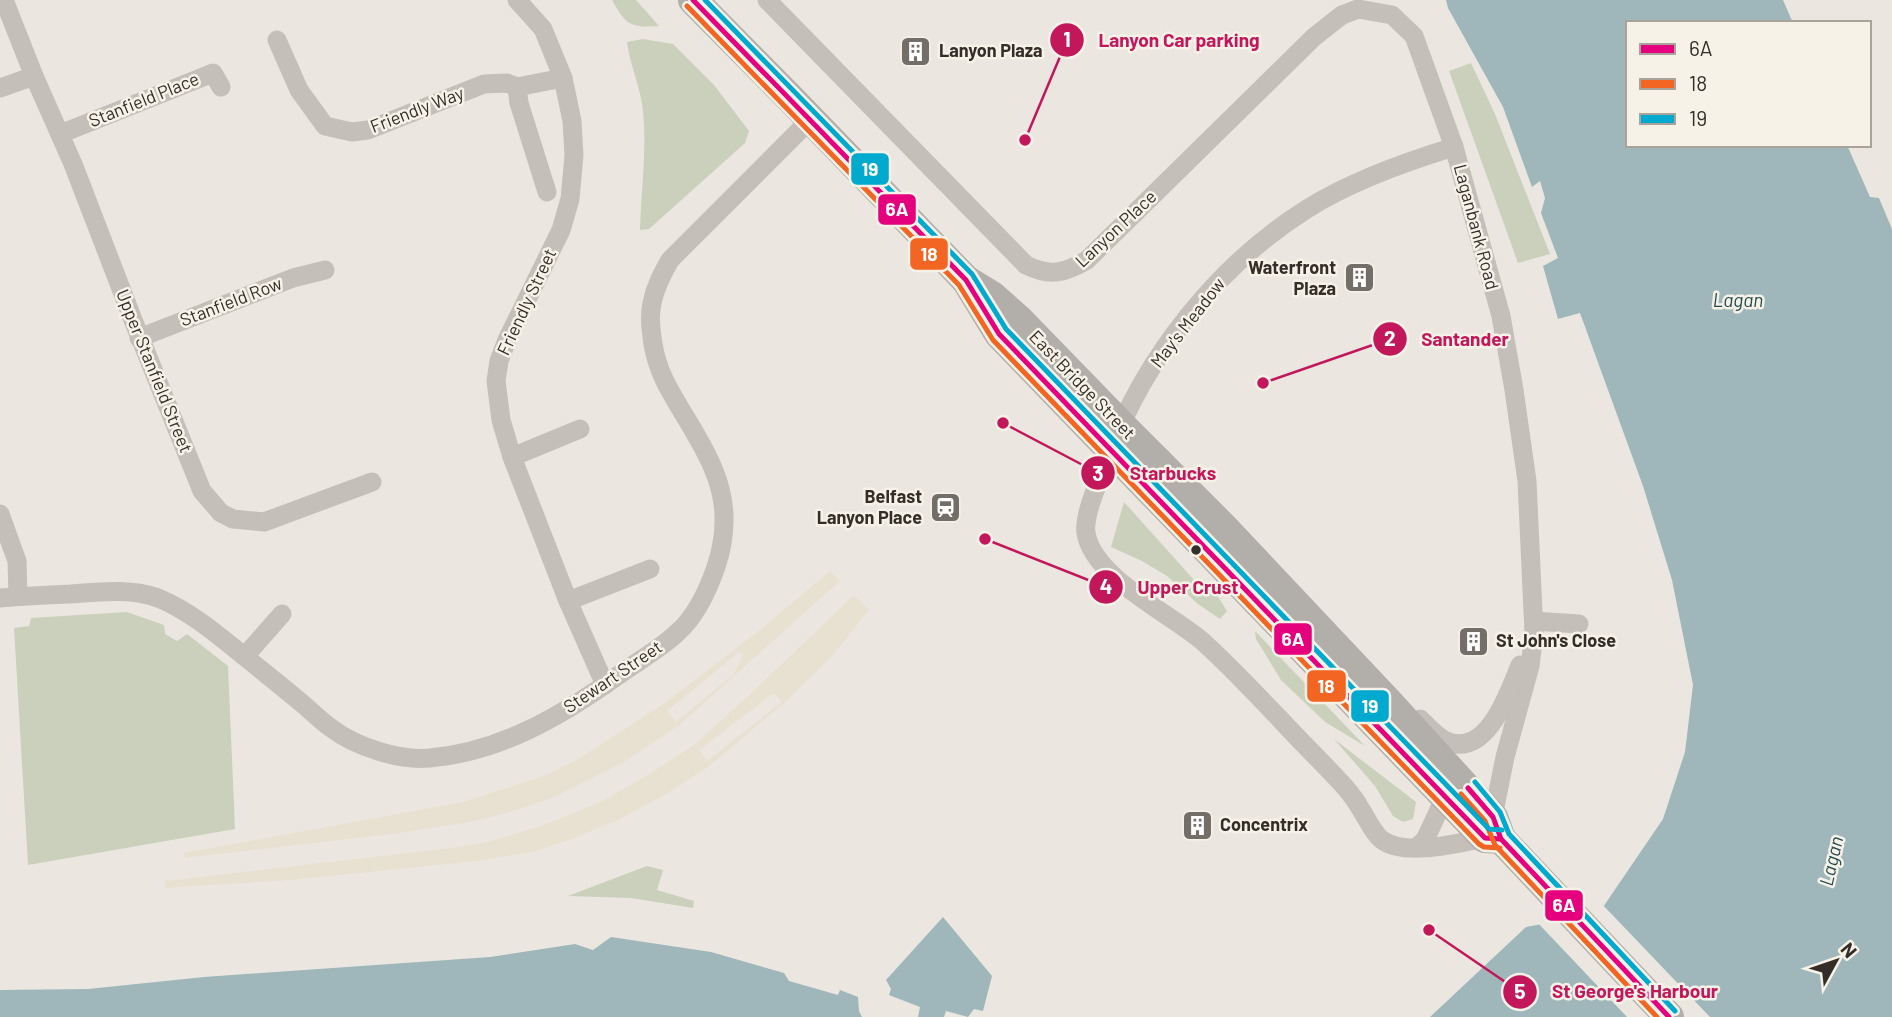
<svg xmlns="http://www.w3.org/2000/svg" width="1892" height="1017" viewBox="0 0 1892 1017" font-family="Barlow,sans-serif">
  <rect width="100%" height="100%" fill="#ebe7e0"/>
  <g fill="#cad0bc">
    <path d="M612 0H636L659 26C630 28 626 25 612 0Z"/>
    <path d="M643 39 673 44 714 85 749 131 745 143 649 229 640 230C641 190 647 152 643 111 641 88 630 66 627 42Z"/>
    <polygon points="1471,63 1495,114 1550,254 1518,263 1449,71"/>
    <polygon points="1124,502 1194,580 1217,595 1227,611 1220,619 1198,604 1167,576 1142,561 1111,547"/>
    <polygon points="127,612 164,625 165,634 177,641 187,634 228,666 235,829 28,865 14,628 29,626 31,618"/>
    <polygon points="1255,631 1365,746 1325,722 1281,680 1256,639"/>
    <polygon points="1334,739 1416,802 1413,819 1403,822 1393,816 1375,786"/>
    <polygon points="647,866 663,870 657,890 694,901 693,908 631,898 568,896"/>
  </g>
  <g fill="#e8e0d1" fill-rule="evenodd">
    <path d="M830 571 840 581 678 726 624 762 552 798 510 812 470 822 392 834 185 858 184 853 463 802 544 776 575 761 662 705 765 626ZM739 652 743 655 734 674 676 722 667 711Z"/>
    <path d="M854 595 869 610 832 656 784 703 708 767 666 794 618 820 574 838 536 851 477 861 290 880 165 888V881L451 848 488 842 541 826 574 813 604 800 648 775 694 745 746 698ZM774 693 782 702 707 761 699 750Z"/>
  </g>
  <g fill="#9fb7ba">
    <polygon points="1446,0 1783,0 1793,23 1628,23 1628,145 1847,145 1870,197 1879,198 1892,229 1892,1017 1430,1017 1526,927 1599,913 1663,819 1685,752 1693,685 1672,580 1643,486 1580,313 1558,319 1543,266 1558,258 1541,213 1545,198 1540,181 1532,187 1503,107 1448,8"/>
    <polygon points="943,917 992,976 983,1011 974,1009 968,1017 946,1011 944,1017 918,1017 920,1007 889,995 891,989 886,980"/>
    <polygon points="611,937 711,952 784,973 789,981 838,995 840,990 858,997 859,1011 862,1017 0,1017 0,990 88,989 204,977 490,957 575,944 593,950"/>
  </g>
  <polygon fill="#ebe7e0" points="1601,903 1710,1017 1627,1017 1536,921 1597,910"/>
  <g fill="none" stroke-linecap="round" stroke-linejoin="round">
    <g stroke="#c4bfb9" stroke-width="19">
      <polyline points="4,0 34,76 73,164 135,325 202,491 221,513 233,519 264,522 372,482"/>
      <polyline points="517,0 543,29 563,78 572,121 574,155 570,199 561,230 507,340 499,361 496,381 501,420 512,457 568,601 605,685"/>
      <path d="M767 0 1026 265C1050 277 1065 273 1087 260L1314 37 1342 15 1358 9 1392 15 1414 36 1454 147 1501 316 1514 390 1527 481 1534 633 1530 666 1505 757 1493 817"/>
      <polyline points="277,40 299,90 325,126 352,132 368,130 484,84 507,83 517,87 563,78"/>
      <polyline points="517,87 519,103 547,192"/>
      <polyline points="0,88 34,76"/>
      <polyline points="60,134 213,73 221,87"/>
      <path d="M1454 147C1408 161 1348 183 1307 209 1219 264 1145 357 1109 454 1102 474 1083 514 1086 533 1093 577 1169 613 1201 640 1228 664 1253 691 1279 718 1300 741 1323 763 1344 786 1350 793 1356 800 1360 808 1367 818 1372 832 1382 840 1405 857 1458 843 1485 838"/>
      <polyline points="139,338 293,278 325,270"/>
      <polyline points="512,457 580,429"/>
      <polyline points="0,514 17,561 18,596"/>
      <path d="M0 598C23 596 47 595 70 594 99 592 131 588 158 598 190 611 218 635 245 657 265 673 285 689 304 705 313 713 321 721 331 728 356 747 400 761 430 758 500 752 561 716 616 677 635 663 663 647 678 632 697 615 708 590 716 567 736 507 717 469 686 418 671 393 658 374 653 344 651 330 649 317 652 303 655 287 662 274 670 260L811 119"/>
      <polyline points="568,601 650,569"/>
      <polyline points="1534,621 1579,624"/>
      <polyline points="245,656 282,614"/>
      <path d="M1420 719C1428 726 1436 736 1446 741 1487 759 1509 692 1520 665"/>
      <polyline points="1417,847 1425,840 1445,797"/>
    </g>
    <g stroke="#b2aea9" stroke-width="30">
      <polyline points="693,0 792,100 966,280 992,296 1019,320 1121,425"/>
      <polyline points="1158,462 1224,528 1389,703 1493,817 1501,839 1669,1017"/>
      <polyline points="1139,479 1485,838 1501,839"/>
    </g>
    <g stroke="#b2aea9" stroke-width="30">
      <polyline points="966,280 999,334 1139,479"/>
      <polyline points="1121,425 1158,462"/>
    </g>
    <defs>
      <g id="bus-1">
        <polyline points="693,0 966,280 999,334 1485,838 1501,839"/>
        <polyline points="1468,788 1493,817 1501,839 1669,1017"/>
      </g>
      <g id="bus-2">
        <polyline points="687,6 959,285 993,340 1479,844 1484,847 1500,848"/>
        <polyline points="1461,794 1485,821 1495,845 1657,1017"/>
      </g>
      <g id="bus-3">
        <polyline points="705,0 972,274 1006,329 1489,829 1502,830"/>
        <polyline points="1475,782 1500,812 1509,834 1675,1011"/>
      </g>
    </defs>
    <use href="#bus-1" stroke="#f7f2e8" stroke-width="10"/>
    <use href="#bus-2" stroke="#f7f2e8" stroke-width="10"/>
    <use href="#bus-3" stroke="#f7f2e8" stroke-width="10"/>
    <use href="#bus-1" stroke="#e5007d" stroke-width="5"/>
    <use href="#bus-2" stroke="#f26522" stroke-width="5"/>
    <use href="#bus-3" stroke="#00a9ce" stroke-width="5"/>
  </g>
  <defs>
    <symbol id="building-square" viewBox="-11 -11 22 22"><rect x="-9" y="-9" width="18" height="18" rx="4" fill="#746e68" stroke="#f7f2e8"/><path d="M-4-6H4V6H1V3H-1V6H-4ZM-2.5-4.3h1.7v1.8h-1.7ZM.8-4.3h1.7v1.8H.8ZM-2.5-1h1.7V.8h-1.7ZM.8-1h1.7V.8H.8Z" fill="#fff"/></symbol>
    <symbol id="station-square" viewBox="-11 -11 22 22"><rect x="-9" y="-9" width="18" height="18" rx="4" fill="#746e68" stroke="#f7f2e8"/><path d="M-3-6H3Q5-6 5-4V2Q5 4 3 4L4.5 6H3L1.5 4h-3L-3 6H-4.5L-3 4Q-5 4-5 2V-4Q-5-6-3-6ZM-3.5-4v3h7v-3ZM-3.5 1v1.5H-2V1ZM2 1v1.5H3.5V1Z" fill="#fff"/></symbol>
  </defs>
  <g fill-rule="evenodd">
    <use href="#building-square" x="898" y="34" width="35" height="35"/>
    <use href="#building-square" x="1342" y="260" width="35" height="35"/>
    <use href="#station-square" x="928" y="490" width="35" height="35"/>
    <use href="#building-square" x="1456" y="624" width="35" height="35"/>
    <use href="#building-square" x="1180" y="808" width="35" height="35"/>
  </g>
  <circle fill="#342d28" stroke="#f7f2e8" stroke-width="2.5" cx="1196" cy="550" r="6"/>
  <g text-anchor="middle" stroke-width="5" stroke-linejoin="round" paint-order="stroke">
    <g font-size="18" font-weight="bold" fill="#342d28" stroke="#f7f2e8" text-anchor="start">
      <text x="939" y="57">Lanyon Plaza</text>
      <text x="1336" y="274" text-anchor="end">Waterfront<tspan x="1336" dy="21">Plaza</tspan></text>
      <text x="922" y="503" text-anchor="end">Belfast<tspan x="922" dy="21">Lanyon Place</tspan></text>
      <text x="1496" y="647">St John's Close</text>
      <text x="1220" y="831">Concentrix</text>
    </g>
    <g font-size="18" fill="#342d28" stroke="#f7f2e8">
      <text transform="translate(144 100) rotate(-22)" y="6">Stanfield Place</text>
      <text transform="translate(417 110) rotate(-21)" y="6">Friendly Way</text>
      <text transform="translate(1476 227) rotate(75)" y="6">Laganbank Road</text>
      <text transform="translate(1116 229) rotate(-43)" y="6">Lanyon Place</text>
      <text transform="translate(231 302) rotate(-21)" y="6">Stanfield Row</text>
      <text transform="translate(527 302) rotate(-65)" y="6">Friendly Street</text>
      <text transform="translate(1188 323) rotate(-52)" y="6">May's Meadow</text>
      <text transform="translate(154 371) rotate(68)" y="6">Upper Stanfield Street</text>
      <text transform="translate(1082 385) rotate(46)" y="6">East Bridge Street</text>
      <text transform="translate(613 677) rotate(-34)" y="6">Stewart Street</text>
    </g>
    <g font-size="19" font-style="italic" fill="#224a51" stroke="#f7f2e8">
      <text x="1738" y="307">Lagan</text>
      <text transform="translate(1831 861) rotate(-77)" y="7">Lagan</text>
    </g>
  </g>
  <path fill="none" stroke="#c2185b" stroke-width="2.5" d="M1025 140L1067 40M1263 383L1390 339M1003 423L1098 473M985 539L1106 587M1429 930L1520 992"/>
  <g fill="#c2185b" stroke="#f7f2e8" stroke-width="2.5">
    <circle cx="1025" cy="140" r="7"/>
    <circle cx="1263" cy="383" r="7"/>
    <circle cx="1003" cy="423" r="7"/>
    <circle cx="985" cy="539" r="7"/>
    <circle cx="1429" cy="930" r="7"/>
    <circle cx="1067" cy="40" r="18"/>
    <circle cx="1390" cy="339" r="18"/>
    <circle cx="1098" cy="473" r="18"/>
    <circle cx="1106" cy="587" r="18"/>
    <circle cx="1520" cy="992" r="18"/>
  </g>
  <g font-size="21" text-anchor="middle" font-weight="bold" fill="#fff">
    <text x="1067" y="47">1</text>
    <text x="1390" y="346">2</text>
    <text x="1098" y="481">3</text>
    <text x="1106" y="594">4</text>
    <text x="1520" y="999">5</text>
  </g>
  <g font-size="19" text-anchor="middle" font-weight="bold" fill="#c2185b" stroke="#f7f2e8" stroke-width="5" stroke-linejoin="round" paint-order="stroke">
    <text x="1179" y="47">Lanyon Car parking</text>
    <text x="1465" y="346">Santander</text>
    <text x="1173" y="480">Starbucks</text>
    <text x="1188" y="594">Upper Crust</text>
    <text x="1635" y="998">St George's Harbour</text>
  </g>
  <g stroke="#f7f2e8" stroke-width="2.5">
    <rect x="850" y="152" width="40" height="34" rx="7" fill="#00a9ce"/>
    <rect x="877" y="193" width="40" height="33" rx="7" fill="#e5007d"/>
    <rect x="909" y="237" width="40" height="34" rx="7" fill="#f26522"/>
    <rect x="1273" y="622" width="40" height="34" rx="7" fill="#e5007d"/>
    <rect x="1306" y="669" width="41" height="34" rx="7" fill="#f26522"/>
    <rect x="1350" y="689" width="40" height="34" rx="7" fill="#00a9ce"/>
    <rect x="1544" y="889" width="40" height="33" rx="7" fill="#e5007d"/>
  </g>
  <g font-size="19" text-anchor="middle" font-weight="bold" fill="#fff">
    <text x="870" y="176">19</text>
    <text x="897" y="216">6A</text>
    <text x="929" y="261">18</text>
    <text x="1293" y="646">6A</text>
    <text x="1326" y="693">18</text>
    <text x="1370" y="713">19</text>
    <text x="1564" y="912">6A</text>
  </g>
  <rect x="1626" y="21" width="245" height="126" fill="#f7f2e8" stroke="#a9a39b" stroke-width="2"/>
  <rect x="1640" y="44" width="35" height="10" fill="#e5007d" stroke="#a9a39b" stroke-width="2"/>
  <text x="1689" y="56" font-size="21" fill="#342d28">6A</text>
  <rect x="1640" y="79" width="35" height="10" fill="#f26522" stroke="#a9a39b" stroke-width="2"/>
  <text x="1689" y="91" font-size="21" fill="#342d28">18</text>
  <rect x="1640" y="114" width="35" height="10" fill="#00a9ce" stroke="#a9a39b" stroke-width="2"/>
  <text x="1689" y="126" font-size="21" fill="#342d28">19</text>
  <g transform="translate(1836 961) rotate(50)" stroke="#f7f2e8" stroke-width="5" paint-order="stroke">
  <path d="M0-5L12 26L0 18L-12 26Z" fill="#342d28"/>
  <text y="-10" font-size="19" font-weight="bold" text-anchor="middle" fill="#342d28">N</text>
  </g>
</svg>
